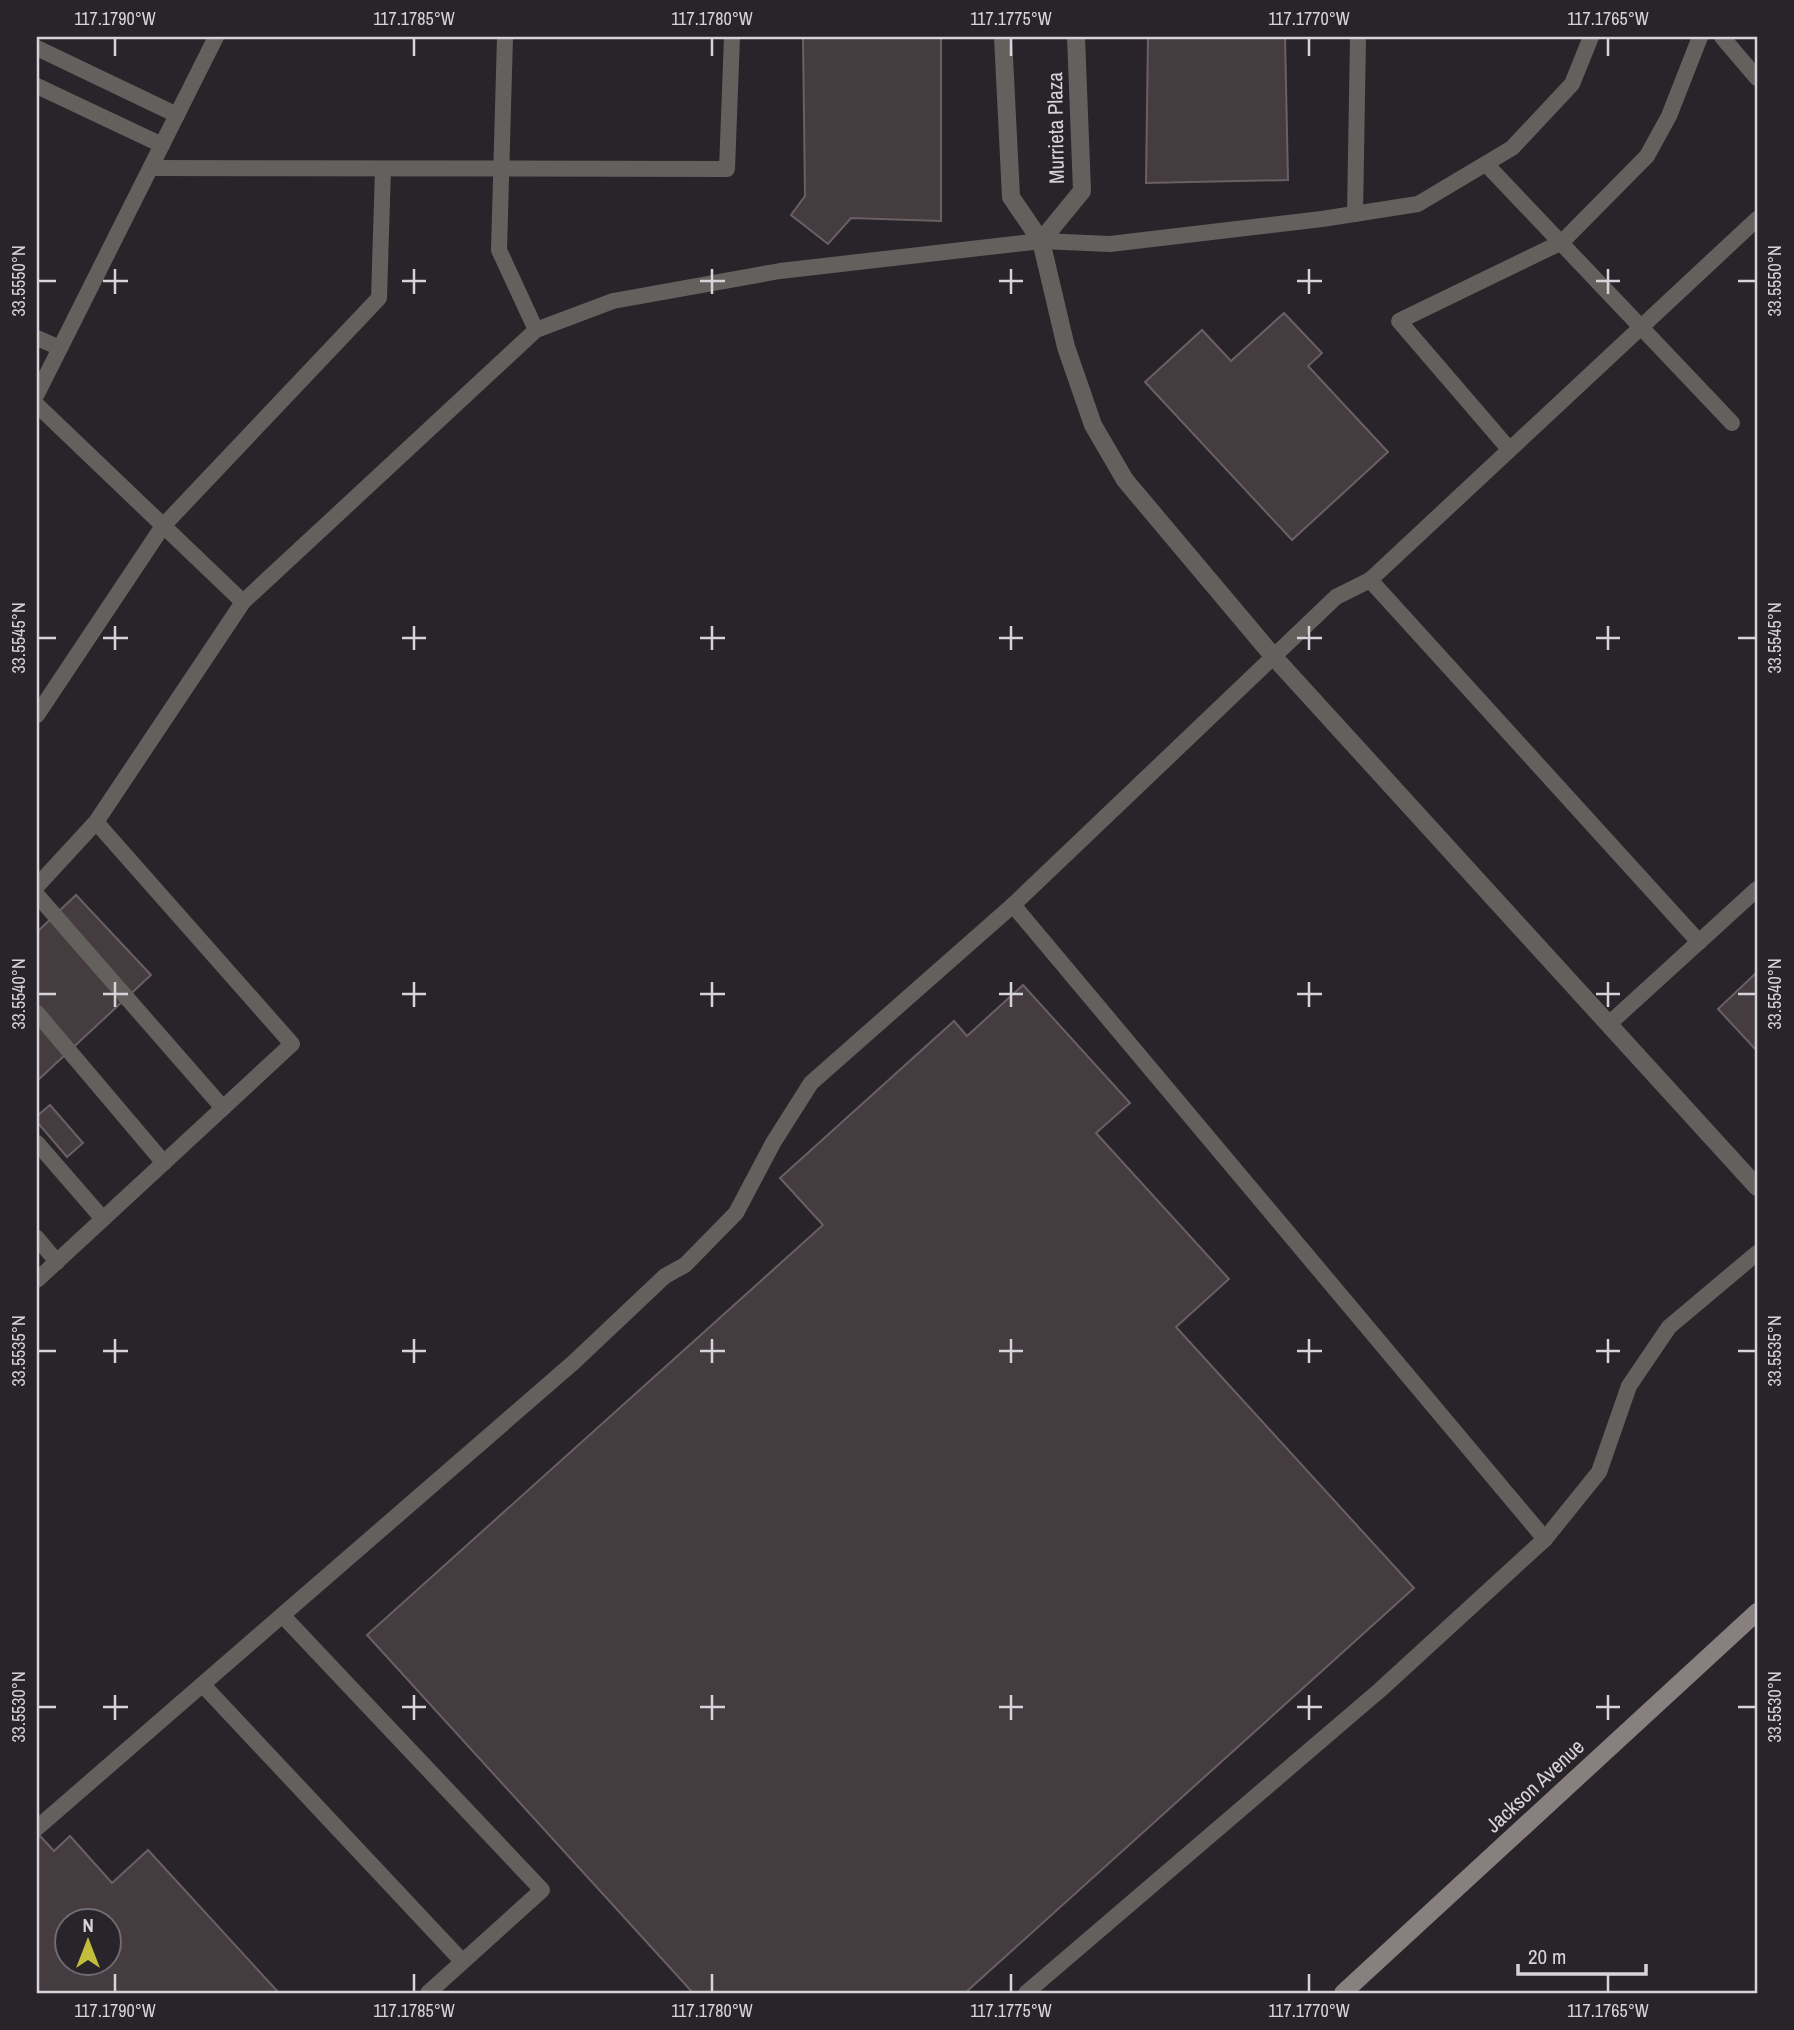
<svg xmlns="http://www.w3.org/2000/svg" width="1794" height="2030" viewBox="0 0 1794 2030" font-family="'Archivo Narrow',sans-serif">
  <rect width="100%" height="100%" fill="#28242a"/>
  <g fill="#453c3f" stroke="#6a6064" stroke-width="2" fill-rule="evenodd">
    <polygon points="803,37 941,37 941,221 851,218 828,244 791,215 805,196"/>
    <polygon points="1148,37 1285,37 1288,180 1146,183"/>
    <polygon points="1284,313 1322,353 1308,366 1388,452 1292,540 1145,382 1202,330 1231,361"/>
    <polygon points="76,895 151,975 37,1081 37,932"/>
    <polygon points="1757,972 1757,1051 1718,1009"/>
    <polygon points="1023,985 1130,1103 1096,1133 1229,1279 1176,1327 1414,1588 965,1993 693,1993 367,1635 823,1225 780,1178 954,1021 967,1036"/>
    <polygon points="50,1105 83,1143 67,1157 37,1122 37,1116"/>
    <path d="M40 1836 54 1851 70 1836 112 1883 148 1850 279 1993H37V1838ZM66 1922H108V1964H66Z"/>
  </g>
  <g fill="none" stroke-linecap="round" stroke-linejoin="round">
    <g stroke="#64605e" stroke-width="16">
      <polyline points="505,37 499,250 536,330"/>
      <polyline points="1722,37 1757,78"/>
      <polyline points="37,48 177,115"/>
      <polyline points="37,86 162,145"/>
      <polyline points="1486,164 1732,423"/>
      <polyline points="151,168 727,169 732,37"/>
      <polyline points="1355,214 1358,37"/>
      <polyline points="37,338 60,348"/>
      <polyline points="37,394 216,37"/>
      <polyline points="37,405 243,602"/>
      <polyline points="1509,449 1399,321 1562,242 1647,156 1669,116 1700,37"/>
      <polyline points="1370,580 1699,942"/>
      <polyline points="37,715 163,526 379,298 383,169"/>
      <polyline points="37,886 96,822 243,602 536,330 613,301 780,271 1041,241 1110,244 1322,219 1418,204 1512,148 1572,84 1591,37"/>
      <polyline points="37,895 223,1108"/>
      <polyline points="1013,905 1545,1539"/>
      <polyline points="37,1013 164,1163"/>
      <polyline points="1610,1023 1757,889"/>
      <polyline points="37,1143 103,1219"/>
      <polyline points="37,1238 57,1262"/>
      <polyline points="37,1280 292,1044 96,822"/>
      <polyline points="283,1616 542,1890 428,1993"/>
      <polyline points="203,1685 462,1961"/>
      <polyline points="37,1828 574,1362 665,1276 685,1265 736,1213 773,1143 811,1083 1013,905 1336,597 1370,580 1757,219"/>
      <polyline points="1026,1993 1380,1690 1545,1539 1599,1472 1629,1386 1669,1327 1757,1253"/>
    </g>
    <g stroke="#64605e" stroke-width="18">
      <polyline points="1003,37 1011,197 1041,241 1066,347 1093,425 1125,480 1273,656 1757,1187"/>
      <polyline points="1041,241 1082,191 1076,37"/>
    </g>
    <polyline stroke="#87807e" stroke-width="18" points="1343,1993 1757,1612"/>
  </g>
  <path fill="none" stroke="#d7d4d9" stroke-width="2.5" d="M115 38V56M414 38V56M712 38V56M1011 38V56M1309 38V56M1608 38V56M115 269V294M414 269V294M712 269V294M1011 269V294M1309 269V294M1608 269V294M38 281H56M103 281H128M402 281H426M700 281H725M999 281H1023M1297 281H1322M1596 281H1620M1738 281H1756M115 626V650M414 626V650M712 626V650M1011 626V650M1309 626V650M1608 626V650M38 638H56M103 638H128M402 638H426M700 638H725M999 638H1023M1297 638H1322M1596 638H1620M1738 638H1756M115 982V1007M414 982V1007M712 982V1007M1011 982V1007M1309 982V1007M1608 982V1007M38 994H56M103 994H128M402 994H426M700 994H725M999 994H1023M1297 994H1322M1596 994H1620M1738 994H1756M115 1339V1363M414 1339V1363M712 1339V1363M1011 1339V1363M1309 1339V1363M1608 1339V1363M38 1351H56M103 1351H128M402 1351H426M700 1351H725M999 1351H1023M1297 1351H1322M1596 1351H1620M1738 1351H1756M115 1695V1720M414 1695V1720M712 1695V1720M1011 1695V1720M1309 1695V1720M1608 1695V1720M38 1707H56M103 1707H128M402 1707H426M700 1707H725M999 1707H1023M1297 1707H1322M1596 1707H1620M1738 1707H1756M115 1974V1992M414 1974V1992M712 1974V1992M1011 1974V1992M1309 1974V1992M1608 1974V1992"/>
  <g text-anchor="middle" stroke-width="5" stroke-linejoin="round" paint-order="stroke">
    <g font-size="21" fill="#d7d4d9" stroke="#28242a">
      <text transform="translate(1056 128) rotate(-91)" y="7">Murrieta Plaza</text>
      <text transform="translate(1535 1786) rotate(-43)" y="7">Jackson Avenue</text>
    </g>
  </g>
  <rect width="1794" height="2030" fill="none" stroke="#28242a" stroke-width="77"/>
  <g transform="translate(88 1942)"><circle r="33" fill="#28242a" stroke="#6e6a70" stroke-width="2"/>
  <path d="M0-5L12 26L0 18L-12 26Z" fill="#c3bd3e"/>
  <text y="-10" font-size="19" font-weight="bold" text-anchor="middle" fill="#d7d4d9">N</text>
  </g>
  <path d="M1518 1964v10h128v-10" fill="none" stroke="#d7d4d9" stroke-width="3.5"/>
  <text x="1528" y="1964" font-size="21" fill="#d7d4d9" stroke="#28242a" stroke-width="5" paint-order="stroke">20 m</text>
  <rect x="38" y="38" width="1718" height="1954" fill="none" stroke="#d7d4d9" stroke-width="2.5"/>
  <g font-size="18" text-anchor="middle" fill="#d7d4d9">
    <text x="115" y="25">117.1790°W</text>
    <text x="414" y="25">117.1785°W</text>
    <text x="712" y="25">117.1780°W</text>
    <text x="1011" y="25">117.1775°W</text>
    <text x="1309" y="25">117.1770°W</text>
    <text x="1608" y="25">117.1765°W</text>
    <text transform="translate(19 281) rotate(-90)" y="6">33.5550°N</text>
    <text transform="translate(1775 281) rotate(-90)" y="6">33.5550°N</text>
    <text transform="translate(19 638) rotate(-90)" y="6">33.5545°N</text>
    <text transform="translate(1775 638) rotate(-90)" y="6">33.5545°N</text>
    <text transform="translate(19 994) rotate(-90)" y="6">33.5540°N</text>
    <text transform="translate(1775 994) rotate(-90)" y="6">33.5540°N</text>
    <text transform="translate(19 1351) rotate(-90)" y="6">33.5535°N</text>
    <text transform="translate(1775 1351) rotate(-90)" y="6">33.5535°N</text>
    <text transform="translate(19 1707) rotate(-90)" y="6">33.5530°N</text>
    <text transform="translate(1775 1707) rotate(-90)" y="6">33.5530°N</text>
    <text x="115" y="2017">117.1790°W</text>
    <text x="414" y="2017">117.1785°W</text>
    <text x="712" y="2017">117.1780°W</text>
    <text x="1011" y="2017">117.1775°W</text>
    <text x="1309" y="2017">117.1770°W</text>
    <text x="1608" y="2017">117.1765°W</text>
  </g>
</svg>
